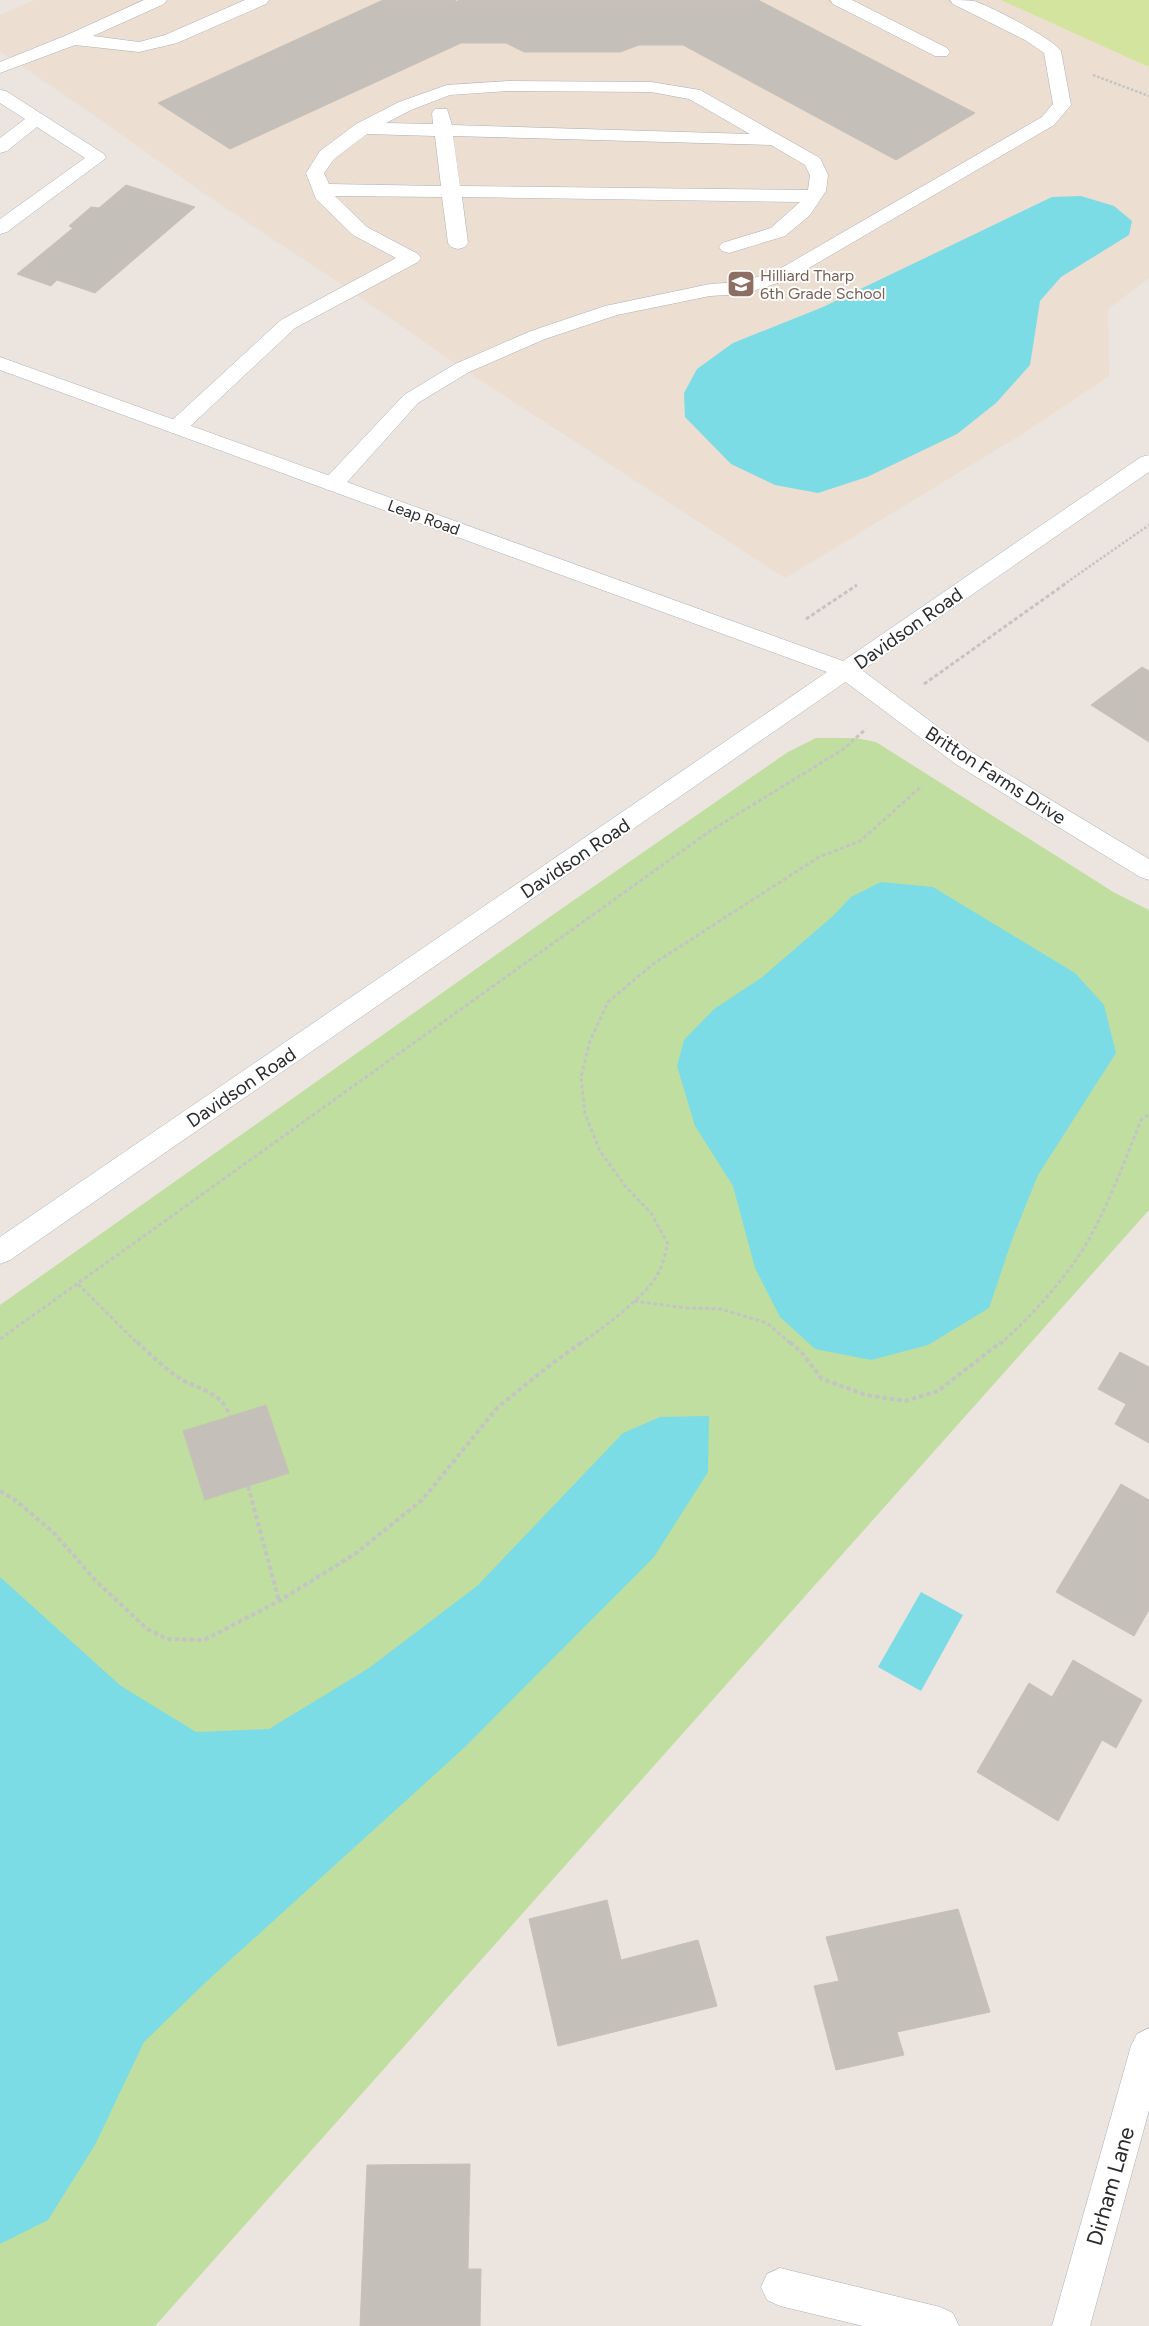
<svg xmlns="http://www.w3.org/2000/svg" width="1149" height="2326" viewBox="0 0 1149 2326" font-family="Figtree,sans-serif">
  <rect width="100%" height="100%" fill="#ece4df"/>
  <polygon fill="#ecded0" points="35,0 1149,0 1149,278 1108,309 1109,376 1019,436 785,578 462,368 350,290 208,196 101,120 0,51 0,15"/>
  <polygon fill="#c0dea0" points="816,738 856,738 876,742 1115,893 1149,910 1149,1210 155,2326 0,2326 0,1305 554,914 788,752"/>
  <polygon fill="#d2e49d" points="1001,0 1149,0 1149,67"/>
  <g fill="#7bdce5">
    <polygon points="1081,196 1114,206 1132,221 1129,235 1061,277 1040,301 1030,365 996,403 957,434 867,477 818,493 775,485 731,464 685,417 684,393 697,369 733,343 823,307 1052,197"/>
    <polygon points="881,882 933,887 1075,973 1104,1005 1116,1053 1038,1175 1013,1237 989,1308 928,1345 871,1360 815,1349 780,1317 755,1268 733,1186 695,1126 677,1066 684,1040 714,1009 761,978 833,916 851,897"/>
    <polygon points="709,1416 708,1472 654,1557 464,1748 207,1981 144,2042 95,2145 48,2220 0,2244 0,1577 121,1686 196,1732 269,1729 369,1668 477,1586 623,1433 660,1417"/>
    <polygon points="921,1592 963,1615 921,1691 878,1667"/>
  </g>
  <g fill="#c5bfba" stroke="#c7c0b9">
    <polygon points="383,0 454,0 458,2 458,0 758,0 975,113 896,160 683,45 639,45 620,52 524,52 506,43 461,43 230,149 158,103"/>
    <polygon points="126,185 195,207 95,293 57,280 51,286 17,274 73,228 69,226 91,207 99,208"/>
    <polygon points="1142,667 1149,671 1149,742 1091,705"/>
    <polygon points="1120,1352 1149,1367 1149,1443 1115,1424 1126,1404 1098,1389"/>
    <polygon points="266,1405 289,1473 205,1500 183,1431"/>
    <polygon points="1121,1484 1149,1500 1149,1610 1134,1636 1056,1592"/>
    <polygon points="1073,1660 1142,1700 1116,1748 1102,1740 1058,1821 977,1772 1029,1683 1052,1697"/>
    <polygon points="607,1900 621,1960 698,1940 717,2006 558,2046 529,1919"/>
    <polygon points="958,1909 990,2012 897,2032 904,2055 836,2070 814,1986 839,1981 826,1937"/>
    <polygon points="470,2164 468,2269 481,2269 480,2326 360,2326 367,2165"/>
  </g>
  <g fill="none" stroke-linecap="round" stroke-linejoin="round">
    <defs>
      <g id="lane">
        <polygon points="144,0 167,0 164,4 93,36 139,42 165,35 245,0 269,0 266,4 177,43 139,52 75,45 0,73 0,62 67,35"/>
        <polygon points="830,0 852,0 947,48 950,52 947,56 935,56 833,4"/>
        <path d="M950 0C957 0 967 0 974 1 990 6 1052 38 1061 51L1071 105 1054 125 790 279 743 294 710 296 617 315 545 339 469 372 418 403 341 489 333 491 325 489 322 484 325 479 404 395 455 364 531 331 605 306 710 284 741 282 776 271 1042 117 1053 104 1044 53 1025 40 953 4Z"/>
        <path d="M508 81 651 82 694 89 700 90 820 158 828 175 826 191 810 215 785 236 729 253 722 251 719 247 722 243 771 228 800 202 462 197 468 243 465 247 458 249 451 247 448 243 442 197 335 196 367 227 418 254 421 258 418 262 295 328 184 432 177 434 170 432 166 427 170 422 281 320 396 258 353 235 316 199 306 173 320 151 356 124 399 102 447 85ZM508 91 651 92 689 99 750 134 452 125 447 109H435L432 113 433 124 386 123 411 110 450 95ZM367 134 435 136 441 186 329 184 324 173 334 159ZM453 136 771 145 805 165 810 175 808 190 460 186Z"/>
        <polygon points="0,90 6,91 104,154 106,158 7,232 0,234 0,219 85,158 37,127 7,151 0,153 0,138 25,119 0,103"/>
      </g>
      <g id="street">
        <polygon points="847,663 855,665 973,753 1149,859 1149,880 1140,877 957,765 839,677 835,671 839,665"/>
        <polygon points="1149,2028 1149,2110 1090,2326 1052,2326 1131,2046 1137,2034"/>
        <polygon points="780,2268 940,2307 953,2313 959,2326 863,2326 780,2306 767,2300 761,2287 767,2274"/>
      </g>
      <polygon id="secondary" points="0,357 843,661 1141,457 1149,455 1149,472 10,1260 0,1264 0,1237 827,672 0,370"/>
    </defs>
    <use href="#lane" stroke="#abb0b7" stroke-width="1"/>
    <use href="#street" stroke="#abb0b7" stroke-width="1"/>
    <use href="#secondary" stroke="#abb0b7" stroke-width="1"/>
    <g stroke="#c4c4c4" stroke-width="2.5" stroke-dasharray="2.5 2" stroke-linecap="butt">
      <polyline points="1093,75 1149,96"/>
      <polyline points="1063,585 1149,525"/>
    </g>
    <g stroke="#c4c4c4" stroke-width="3" stroke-dasharray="4 2.5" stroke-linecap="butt">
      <polyline points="806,619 857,585"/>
      <polyline points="924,684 1065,584"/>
      <polyline points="78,1284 138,1344"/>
      <polyline points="634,1301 686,1308 721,1309 767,1323 791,1344"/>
      <polyline points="0,1339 710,831 842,750 866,729"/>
      <path d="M580 1344C603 1328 645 1297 658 1274 663 1265 665 1253 668 1244L651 1213 626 1187 600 1151 585 1114 581 1077 590 1041 608 1002 653 964 819 857 860 841 922 786"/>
      <path d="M1000 1344C1031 1317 1069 1275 1089 1239 1110 1201 1125 1160 1141 1120L1149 1114"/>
    </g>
    <g stroke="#c4c4c4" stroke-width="4" stroke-dasharray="4.5 3" stroke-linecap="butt">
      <path d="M137 1342C149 1353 162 1366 176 1376 196 1390 220 1389 230 1416"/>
      <polyline points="790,1342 802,1353 822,1379 866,1395 905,1401 938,1391 1001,1342"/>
      <polyline points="248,1486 279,1601"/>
      <polyline points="0,1491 14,1499 54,1533 95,1580 147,1629 167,1639 204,1640 279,1601 355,1554 422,1500 498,1407 550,1365 582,1342"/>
    </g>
    <use href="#lane" fill="#fff" fill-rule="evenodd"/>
    <use href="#street" fill="#fff" fill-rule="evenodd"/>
    <use href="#secondary" fill="#fff" fill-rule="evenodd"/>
  </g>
  <defs>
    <symbol id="school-square" viewBox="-11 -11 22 22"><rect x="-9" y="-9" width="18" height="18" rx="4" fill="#8d6e63" stroke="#fff"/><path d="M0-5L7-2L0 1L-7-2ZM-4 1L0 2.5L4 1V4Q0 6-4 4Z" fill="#fff"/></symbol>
  </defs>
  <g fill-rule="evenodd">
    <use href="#school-square" x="725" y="268" width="32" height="32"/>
  </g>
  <g text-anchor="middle" stroke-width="4" stroke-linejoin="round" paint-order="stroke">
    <g font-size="16" fill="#785e54" stroke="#fff" text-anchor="start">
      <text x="760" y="281">Hilliard Tharp<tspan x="760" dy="18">6th Grade School</tspan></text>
    </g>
    <g font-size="16" fill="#2b2b2b" stroke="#fff">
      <text transform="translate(424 517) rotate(20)" y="6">Leap Road</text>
    </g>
    <g font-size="19" fill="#2b2b2b" stroke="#fff">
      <text transform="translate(908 628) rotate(-35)" y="7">Davidson Road</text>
      <text transform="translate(996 775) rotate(33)" y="7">Britton Farms Drive</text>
      <text transform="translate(575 858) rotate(-34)" y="7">Davidson Road</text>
      <text transform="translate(241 1087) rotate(-34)" y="7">Davidson Road</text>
    </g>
    <g font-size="22" fill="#2b2b2b" stroke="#fff">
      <text transform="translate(1110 2186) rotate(-74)" y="8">Dirham Lane</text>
    </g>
  </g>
</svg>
